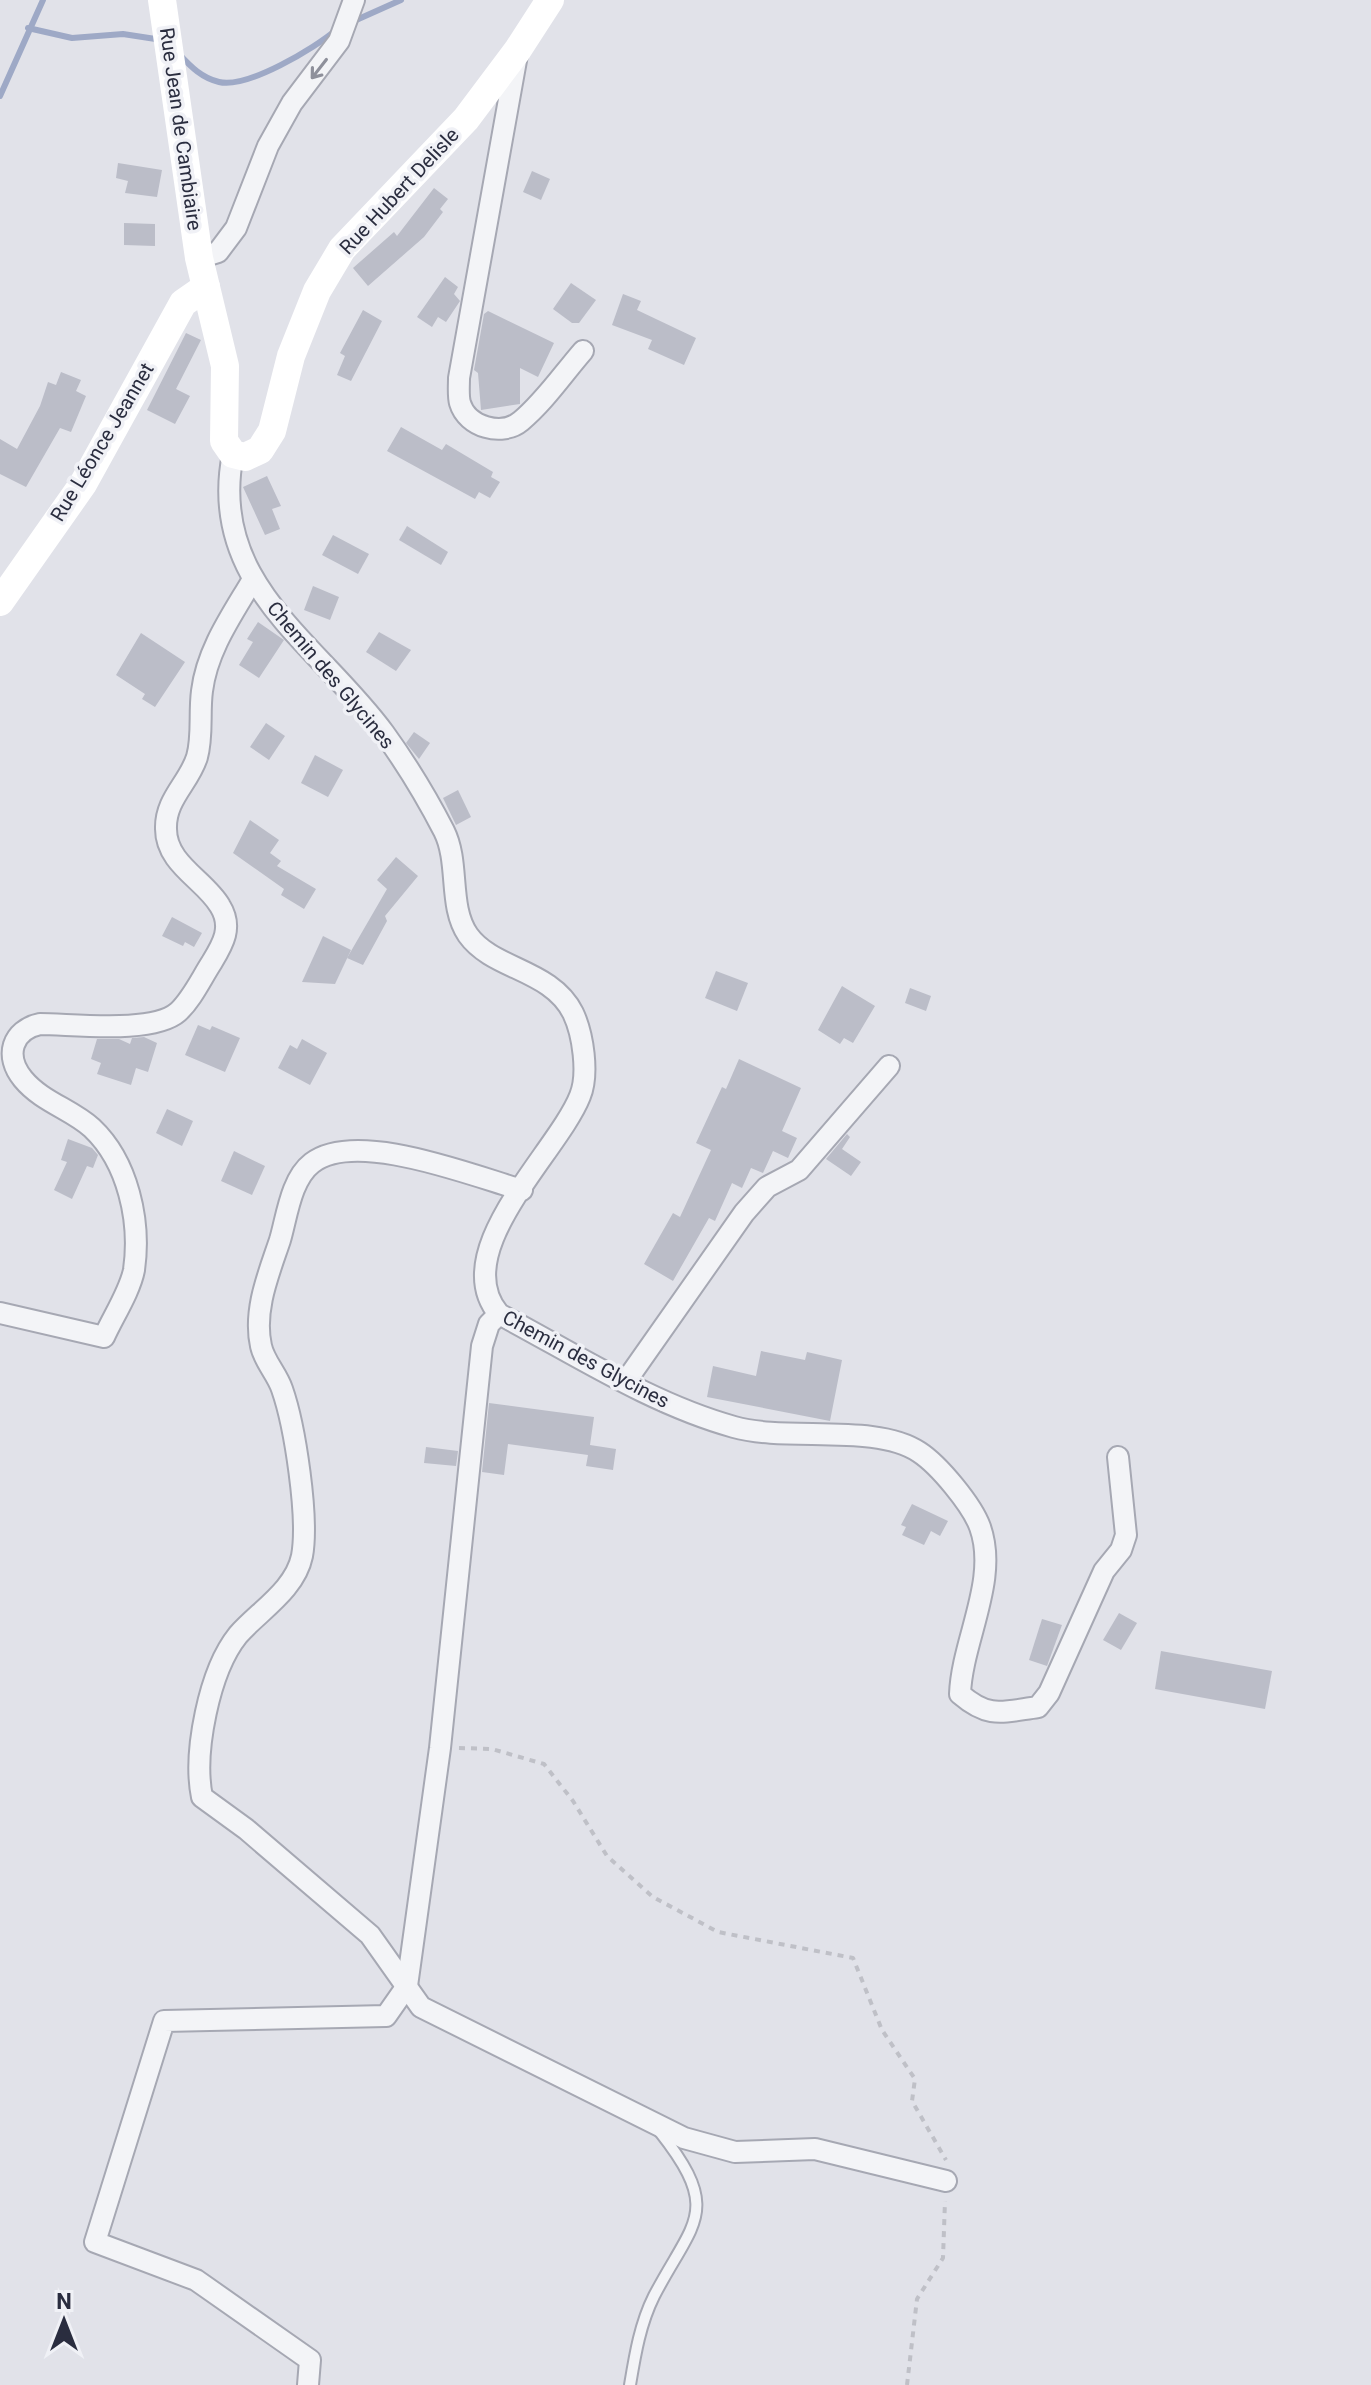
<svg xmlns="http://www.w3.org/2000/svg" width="1371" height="2385" viewBox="0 0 1371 2385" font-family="Roboto,sans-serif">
  <rect width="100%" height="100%" fill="#e1e2e9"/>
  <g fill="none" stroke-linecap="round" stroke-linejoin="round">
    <g stroke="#9ea9c6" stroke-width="6">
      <polyline points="354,21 401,0"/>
      <polyline points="28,28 72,38 123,34 162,40"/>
      <path d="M179 54C191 67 202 78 219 82 247 89 315 48 336 30"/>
      <polyline points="0,96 43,0"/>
    </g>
  </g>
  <g fill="#bbbdc8">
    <polygon points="118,163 162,170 157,197 125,193 128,181 116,178"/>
    <polygon points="532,171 550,179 541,200 523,192"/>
    <polygon points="434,188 448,199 440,209 443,212 424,237 368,286 353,268 394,232 397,236"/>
    <polygon points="124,223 155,224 155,246 124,245"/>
    <polygon points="445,277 458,287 454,294 460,301 446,322 438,317 432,327 417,317"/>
    <polygon points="571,283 596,300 579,323 572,323 553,309"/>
    <polygon points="623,294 641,301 637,310 696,338 684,365 648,349 652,340 612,325"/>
    <polygon points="363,310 382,321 351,381 337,375 345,356 340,353"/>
    <polygon points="488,311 554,343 538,377 520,368 520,404 481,410 478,373 474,370 484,314"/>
    <polygon points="186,333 201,340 176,389 190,396 175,424 147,410"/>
    <polygon points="61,372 81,380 76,391 86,396 71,432 60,428 26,487 0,474 0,439 17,449 40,406 48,382 56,385"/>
    <polygon points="401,427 442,450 446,444 493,472 491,477 500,482 490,498 479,492 475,499 387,451"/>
    <polygon points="267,476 281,506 272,509 280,529 265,535 243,487"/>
    <polygon points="407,526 448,552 441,565 399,540"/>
    <polygon points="333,535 369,554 358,574 322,555"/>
    <polygon points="313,586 339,597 330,620 304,610"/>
    <polygon points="258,622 284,640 259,678 239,665 253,642 247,639"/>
    <polygon points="379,632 411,650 396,671 366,652"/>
    <polygon points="141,633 185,662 155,707 142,699 145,694 116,675"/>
    <polygon points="266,723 285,736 269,760 250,747"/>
    <polygon points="414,732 430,743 419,759 406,743"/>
    <polygon points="315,755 343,770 328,797 301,783"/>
    <polygon points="458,790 471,817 456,825 443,798"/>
    <polygon points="250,820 279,840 270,853 281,861 277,866 316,889 304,909 281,895 284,889 233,853"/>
    <polygon points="396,857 418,876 385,916 387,921 363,965 347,958 387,889 377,880"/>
    <polygon points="172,917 202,933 194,947 185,942 183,946 162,936"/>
    <polygon points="323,936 351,950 335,984 302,982"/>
    <polygon points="716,971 748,983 737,1011 705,998"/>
    <polygon points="842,986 875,1006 853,1043 844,1038 840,1044 818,1030"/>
    <polygon points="910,988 931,996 926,1011 905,1003"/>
    <polygon points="198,1025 210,1030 212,1026 240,1038 225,1072 185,1055"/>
    <polygon points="144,1037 157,1043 148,1072 136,1068 131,1085 97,1074 101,1063 91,1059 97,1039 119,1039 130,1044 132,1038"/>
    <polygon points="302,1039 327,1053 310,1085 278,1068 290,1045 297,1049"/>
    <polygon points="739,1059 801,1088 782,1131 797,1138 788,1158 773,1151 763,1173 751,1168 742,1188 732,1183 715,1221 709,1218 673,1281 644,1264 673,1213 680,1217 711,1150 696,1143 722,1087 726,1089"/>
    <polygon points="167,1109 193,1121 182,1146 156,1133"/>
    <polygon points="847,1134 850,1137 842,1149 861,1162 851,1176 826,1159"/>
    <polygon points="68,1139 92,1148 98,1155 93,1168 87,1166 72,1199 54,1190 67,1162 61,1160"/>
    <polygon points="234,1151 265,1166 252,1195 221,1181"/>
    <polygon points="761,1351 805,1360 807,1352 842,1360 830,1421 707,1397 713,1366 756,1376"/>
    <polygon points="489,1403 594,1417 590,1445 616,1449 613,1470 586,1466 588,1455 508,1444 504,1475 482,1472"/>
    <polygon points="426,1447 458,1451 456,1466 424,1463"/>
    <polygon points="912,1504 948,1521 940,1536 931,1531 924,1545 902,1535 906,1527 901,1525"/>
    <polygon points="1119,1613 1137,1623 1121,1650 1103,1640"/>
    <polygon points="1042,1619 1062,1625 1047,1666 1029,1660"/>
    <polygon points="1161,1651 1272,1671 1265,1709 1155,1689"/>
  </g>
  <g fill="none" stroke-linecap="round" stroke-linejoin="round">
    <defs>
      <path id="lane" d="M630 2385C635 2355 640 2324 654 2296 693 2221 723 2212 660 2132"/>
      <g id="street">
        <path d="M517 55 459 378C459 386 458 396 460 403 467 427 502 437 521 421 544 402 563 374 583 351"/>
        <polyline points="199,258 218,252 236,228 268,146 292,103 339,41 354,0"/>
        <path d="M233 454C207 584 318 643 384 733 405 762 427 798 444 831 460 863 448 906 468 935 493 970 551 969 573 1013 583 1034 589 1074 580 1096 558 1152 446 1252 499 1314 575 1354 651 1404 734 1427 786 1442 876 1423 919 1452 939 1465 972 1505 980 1527 999 1580 962 1640 960 1694 989 1719 1002 1712 1038 1707L1049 1693 1104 1571 1121 1550 1126 1535 1118 1457"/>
        <path d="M522 1190C473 1176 356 1129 312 1163 291 1179 287 1216 280 1240 269 1273 253 1310 261 1346 264 1361 277 1374 282 1389 295 1426 309 1518 302 1556 295 1590 259 1611 238 1635 209 1671 193 1753 202 1797L246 1829 370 1935 421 2007 684 2138 735 2152 815 2149 946 2181"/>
        <path d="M0 1313 104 1337C113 1317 130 1291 134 1270 141 1221 128 1162 92 1128 71 1109 42 1102 23 1079 4 1056 12 1030 40 1024 73 1024 153 1034 178 1012 192 999 201 979 212 962 223 944 233 927 220 906 205 880 166 864 166 829 165 799 189 783 197 757 203 736 199 713 202 691 207 650 232 615 252 581"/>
        <polyline points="626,1381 744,1213 767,1187 799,1170 889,1066"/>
        <polyline points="308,2385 310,2360 196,2280 95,2242 164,2021 386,2016 407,1986 440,1748 482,1346 489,1324 499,1314"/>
      </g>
    </defs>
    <use href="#lane" stroke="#a6a8b3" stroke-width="14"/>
    <use href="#street" stroke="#a6a8b3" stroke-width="24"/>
    <g stroke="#bfc0c7" stroke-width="4" stroke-dasharray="6 6" stroke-linecap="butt">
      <polyline points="459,1748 492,1749 544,1764 573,1801 607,1856 653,1897 718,1932 853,1958 882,2030 915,2079 912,2101 946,2160"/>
      <polyline points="907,2385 917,2299 943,2258 945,2201"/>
    </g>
    <use href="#lane" stroke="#f3f4f7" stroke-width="10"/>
    <use href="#street" stroke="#f3f4f7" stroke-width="20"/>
    <g stroke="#fff" stroke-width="28">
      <polyline points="162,0 199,258 225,366 224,441 233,454 245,457 260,450 272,431 291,356 317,291 342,249 466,119 517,51 550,0"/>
      <polyline points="0,602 83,484 183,303 206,287"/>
    </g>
  </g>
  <defs><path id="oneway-shaft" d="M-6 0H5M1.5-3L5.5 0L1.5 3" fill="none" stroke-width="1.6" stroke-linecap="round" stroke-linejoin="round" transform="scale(2)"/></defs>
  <use stroke="#8e909b" href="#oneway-shaft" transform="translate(319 69) rotate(128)"/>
  <g text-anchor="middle" stroke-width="7" stroke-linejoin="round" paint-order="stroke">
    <g font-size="20" fill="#2a2d3f" stroke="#f0f1f6">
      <text transform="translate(181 129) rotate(82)" y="7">Rue Jean de Cambiaire</text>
      <text transform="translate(399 191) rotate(-47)" y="7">Rue Hubert Delisle</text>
      <text transform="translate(102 442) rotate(-59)" y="7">Rue Léonce Jeannet</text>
      <text transform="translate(331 675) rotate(50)" y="7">Chemin des Glycines</text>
      <text transform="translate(586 1359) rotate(28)" y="7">Chemin des Glycines</text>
    </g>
  </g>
  <g transform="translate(64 2321)" stroke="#f0f1f6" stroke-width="6" paint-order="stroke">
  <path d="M0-6L14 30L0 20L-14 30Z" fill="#2a2d3f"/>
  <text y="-12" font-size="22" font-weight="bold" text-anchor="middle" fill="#2a2d3f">N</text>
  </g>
</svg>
